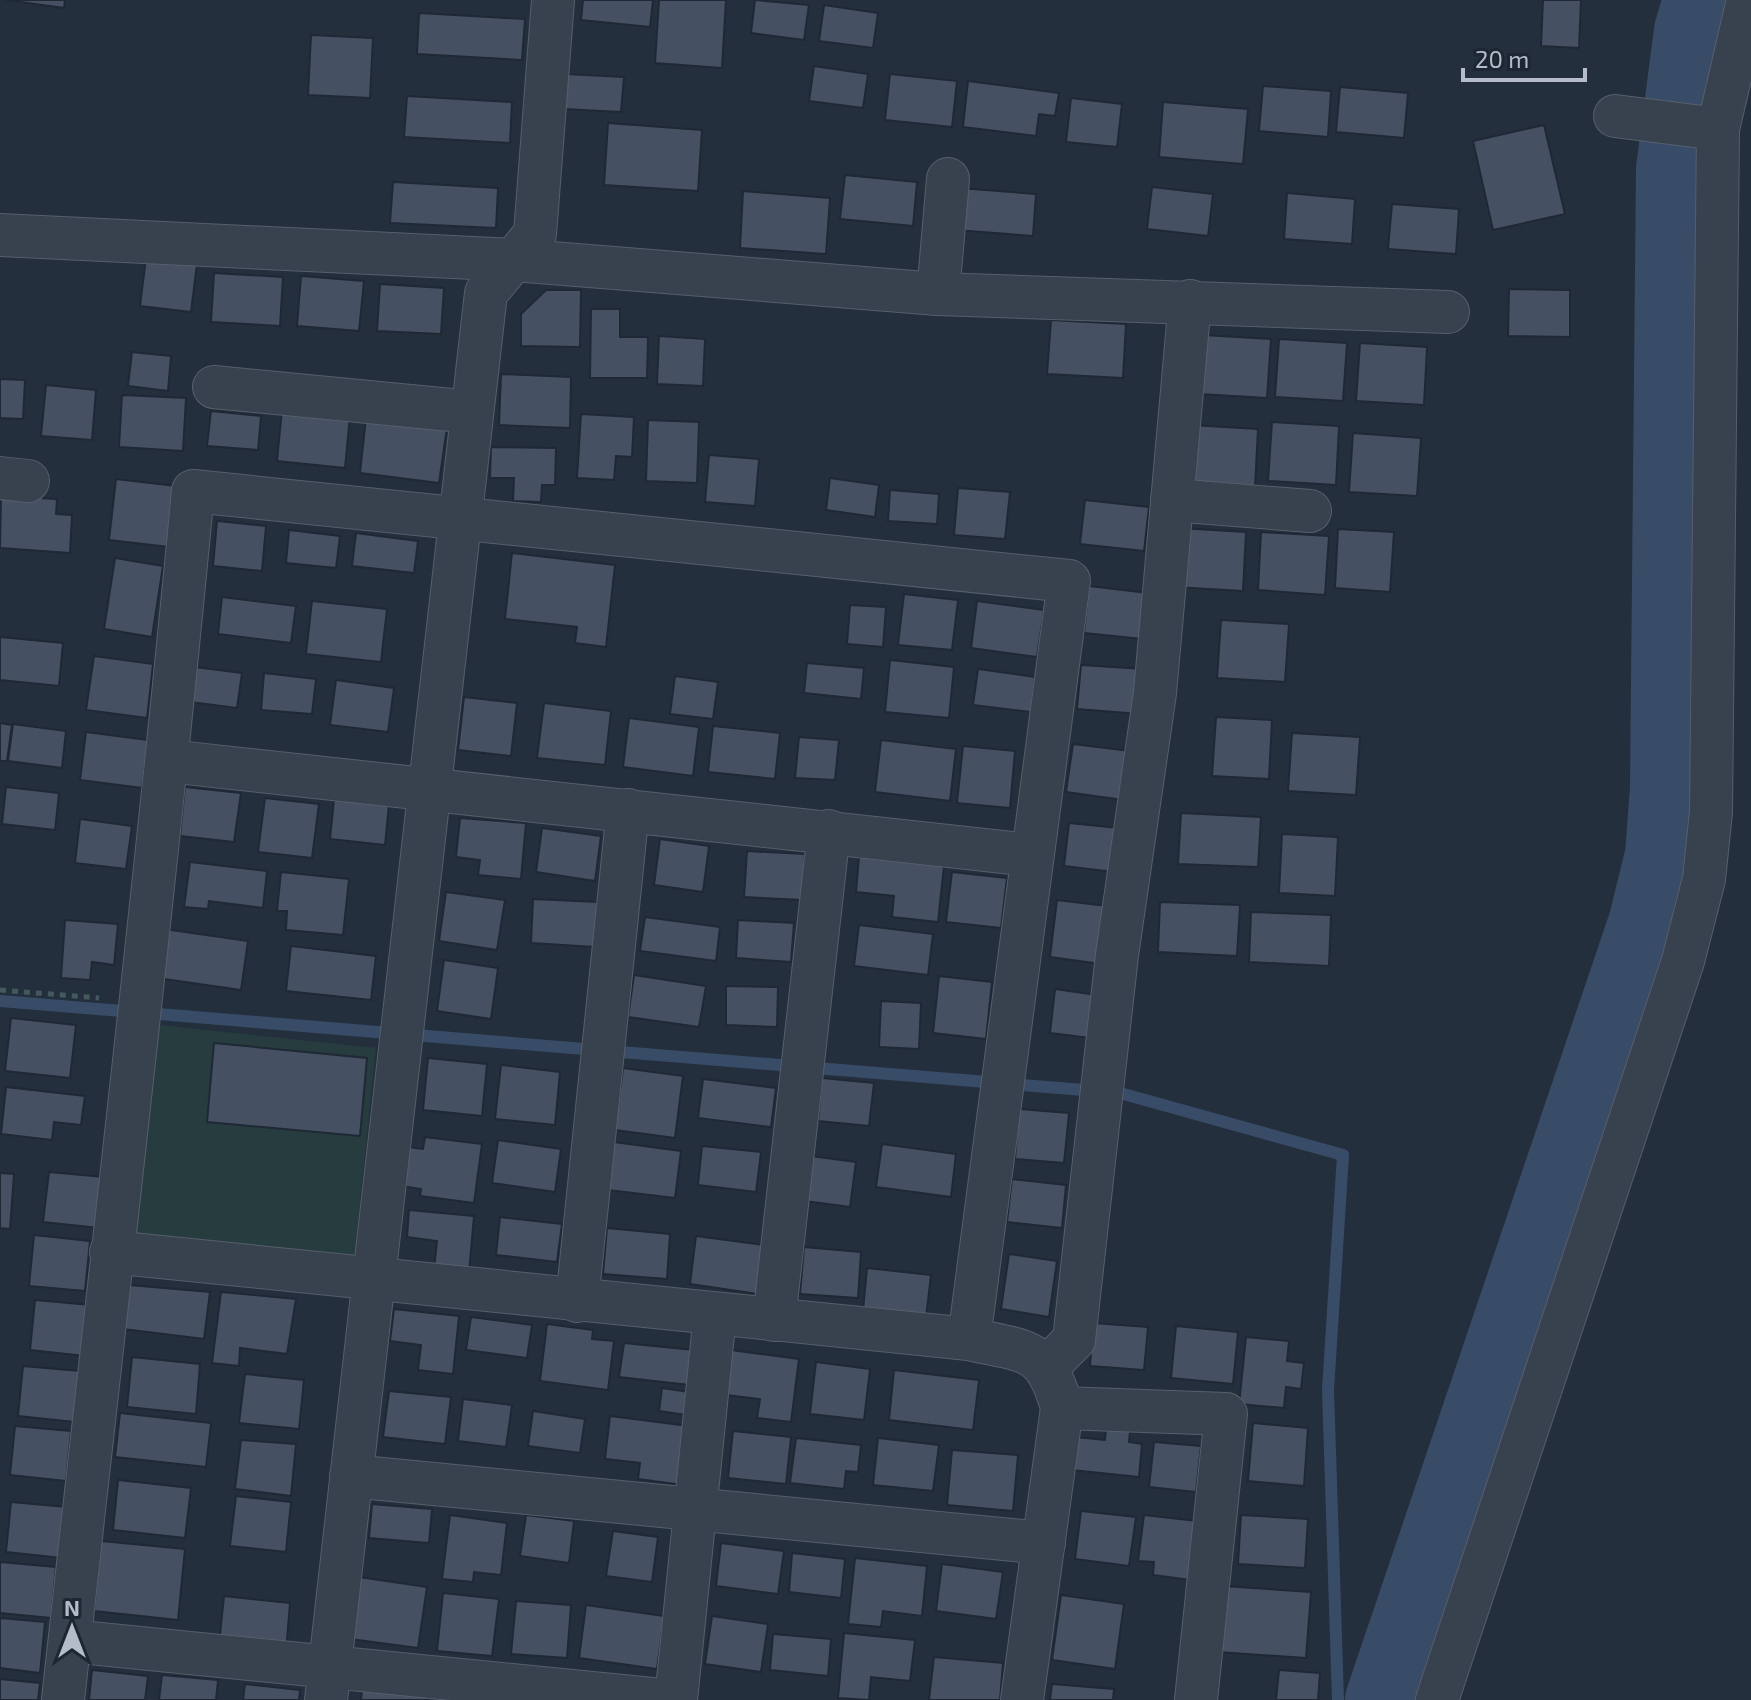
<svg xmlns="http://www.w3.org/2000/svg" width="1751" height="1700" viewBox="0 0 1751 1700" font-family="'Exo 2',sans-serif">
  <rect width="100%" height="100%" fill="#242f3e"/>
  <polygon fill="#263c3f" points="150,1024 376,1048 354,1260 128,1236"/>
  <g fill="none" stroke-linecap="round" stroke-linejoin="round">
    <polyline stroke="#394c67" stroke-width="12" points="0,1001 1120,1093 1343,1155 1328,1390 1338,1700"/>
    <polyline stroke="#394c67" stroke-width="74" points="1382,1700 1645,924 1662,855 1667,788 1673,169 1691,31 1700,0"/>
  </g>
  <g fill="#455162" stroke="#1f2835" stroke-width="2">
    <polygon points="6,0 65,0 64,8"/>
    <polygon points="583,0 653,0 650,27 581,20"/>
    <polygon points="659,0 726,0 722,68 655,63"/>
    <polygon points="755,0 809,5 804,40 751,33"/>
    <polygon points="1543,0 1581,0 1579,48 1541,46"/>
    <polygon points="824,5 878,13 873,48 819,41"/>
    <polygon points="419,13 525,19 522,60 417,54"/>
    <polygon points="311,35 373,38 370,98 308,95"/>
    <polygon points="814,66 868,74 863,108 809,101"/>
    <polygon points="566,74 624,77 621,112 564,109"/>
    <polygon points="890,74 957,81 952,127 885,120"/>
    <polygon points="968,81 1059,93 1055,116 1039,114 1036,136 963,127"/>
    <polygon points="1263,86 1331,91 1328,137 1259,131"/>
    <polygon points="1340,87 1408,93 1404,138 1336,132"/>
    <polygon points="407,96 512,102 510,143 404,137"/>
    <polygon points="1071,98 1122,104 1117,147 1066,142"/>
    <polygon points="1163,102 1248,109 1243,164 1159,157"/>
    <polygon points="608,123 702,130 698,191 604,185"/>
    <polygon points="1544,125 1565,214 1493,230 1473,141"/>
    <polygon points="845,175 917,182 913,226 840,219"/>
    <polygon points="393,182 498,188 496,228 390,223"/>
    <polygon points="1152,187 1213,194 1208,236 1147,229"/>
    <polygon points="959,188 1036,194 1033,236 956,230"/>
    <polygon points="743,191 830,198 826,254 740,248"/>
    <polygon points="1287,193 1355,199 1352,244 1284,239"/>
    <polygon points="1392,204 1459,209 1456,254 1388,249"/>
    <polygon points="146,258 197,264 191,312 140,306"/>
    <polygon points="214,273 283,277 280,326 211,322"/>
    <polygon points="301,276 364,281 359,331 297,326"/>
    <polygon points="380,284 444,288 441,334 377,331"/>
    <polygon points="1509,289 1570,290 1570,337 1508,336"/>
    <polygon points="546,290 581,290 580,347 521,346 521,314"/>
    <polygon points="591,309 620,309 620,337 648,337 647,378 590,378"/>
    <polygon points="1051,320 1126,324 1123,378 1047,374"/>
    <polygon points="1203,335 1271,339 1267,398 1200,394"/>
    <polygon points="659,336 705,339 703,386 657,384"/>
    <polygon points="1279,339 1347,343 1343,401 1275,397"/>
    <polygon points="1360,343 1427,347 1424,405 1356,401"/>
    <polygon points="132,352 171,356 168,391 128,386"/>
    <polygon points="501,374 571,377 570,428 499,425"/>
    <polygon points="0,379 25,380 23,419 0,418"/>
    <polygon points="46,385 96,390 92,440 41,436"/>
    <polygon points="122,395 186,398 183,451 119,447"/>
    <polygon points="282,409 350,416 345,468 277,461"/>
    <polygon points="211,411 261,416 258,450 207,446"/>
    <polygon points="581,414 634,417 632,457 616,456 614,480 577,478"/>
    <polygon points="366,418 447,428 439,483 360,473"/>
    <polygon points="648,420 699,422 697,483 646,481"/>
    <polygon points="1272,422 1339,426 1336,485 1268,481"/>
    <polygon points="1191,425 1258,429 1255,487 1187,483"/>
    <polygon points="1353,433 1421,438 1417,496 1349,492"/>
    <polygon points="491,447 556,448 555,485 542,485 541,502 513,501 514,478 490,478"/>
    <polygon points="709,455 759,459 755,506 705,502"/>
    <polygon points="830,478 879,485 875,517 826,510"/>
    <polygon points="116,479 176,486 169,547 109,540"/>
    <polygon points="958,488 1010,492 1005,539 954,535"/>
    <polygon points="890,490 939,494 937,524 888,521"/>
    <polygon points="1,496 57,499 56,514 72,515 70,553 0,548"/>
    <polygon points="1085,500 1149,507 1144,551 1080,544"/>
    <polygon points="217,521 266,526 262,571 213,566"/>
    <polygon points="1179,528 1246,532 1243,591 1175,587"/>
    <polygon points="1338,529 1394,532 1390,592 1335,588"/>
    <polygon points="289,530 340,536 336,568 286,563"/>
    <polygon points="1261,532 1329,536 1325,595 1258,590"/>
    <polygon points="356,533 418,541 414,573 352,566"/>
    <polygon points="512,553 615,565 606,647 575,643 577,627 505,619"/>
    <polygon points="115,558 163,566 152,637 104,629"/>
    <polygon points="1089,586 1148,593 1143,639 1084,633"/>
    <polygon points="904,594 958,600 952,650 898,645"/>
    <polygon points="222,597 296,606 291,643 218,634"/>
    <polygon points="312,601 387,609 381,662 306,654"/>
    <polygon points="977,601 1044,610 1037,657 971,648"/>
    <polygon points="850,605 886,607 883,647 847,644"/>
    <polygon points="1221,620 1289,624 1285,682 1217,678"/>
    <polygon points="0,637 63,643 59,686 0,680"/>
    <polygon points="94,656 153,664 147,718 86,710"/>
    <polygon points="890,660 954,667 949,718 885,712"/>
    <polygon points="807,663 864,668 861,699 804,693"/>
    <polygon points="1081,665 1144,669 1140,714 1077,709"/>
    <polygon points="195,667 242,673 237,708 190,702"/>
    <polygon points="978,669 1035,677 1031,712 973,705"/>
    <polygon points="264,673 316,679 312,714 261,710"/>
    <polygon points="675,676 718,682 713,719 670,714"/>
    <polygon points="336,680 394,688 388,732 330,725"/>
    <polygon points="464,697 517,703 511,756 458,750"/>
    <polygon points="544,703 611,711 605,765 537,758"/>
    <polygon points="1216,717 1272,720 1269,779 1212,776"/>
    <polygon points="629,718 699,727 693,776 623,767"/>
    <polygon points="0,723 12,725 7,761 0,761"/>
    <polygon points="13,724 66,731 62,768 8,761"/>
    <polygon points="713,726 780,733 775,779 708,772"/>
    <polygon points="86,732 148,740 142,788 80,780"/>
    <polygon points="1292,733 1360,737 1356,795 1288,791"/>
    <polygon points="799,737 839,740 835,780 795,778"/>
    <polygon points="881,740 956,749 950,801 875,792"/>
    <polygon points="1073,744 1130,751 1123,800 1066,792"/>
    <polygon points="963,746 1015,751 1010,808 957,803"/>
    <polygon points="6,787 59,793 55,830 2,824"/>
    <polygon points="185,787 241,793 234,842 180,836"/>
    <polygon points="265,798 319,804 312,858 258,852"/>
    <polygon points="334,799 389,804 385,845 330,839"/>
    <polygon points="1181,813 1261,817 1258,867 1178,864"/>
    <polygon points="460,818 526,823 521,879 478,875 480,860 456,857"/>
    <polygon points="80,819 132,826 126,869 75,863"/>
    <polygon points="1069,823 1119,828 1114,872 1064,866"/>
    <polygon points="542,828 601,836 595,881 536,872"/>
    <polygon points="1282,834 1338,837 1335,896 1279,893"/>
    <polygon points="660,839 709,846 703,892 654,885"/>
    <polygon points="747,851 805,854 802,900 744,897"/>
    <polygon points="859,857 944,866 938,922 892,917 894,896 856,892"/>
    <polygon points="190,862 267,871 263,908 209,901 208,909 184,907"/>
    <polygon points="281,872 349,879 343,935 286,930 287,911 277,911"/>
    <polygon points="952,872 1007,878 1001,928 946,922"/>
    <polygon points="446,892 505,900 497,950 439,941"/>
    <polygon points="533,899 598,902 595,947 531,943"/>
    <polygon points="1057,900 1115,907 1108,965 1050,957"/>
    <polygon points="1160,902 1240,905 1237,956 1158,952"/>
    <polygon points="1251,912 1331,915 1329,966 1249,962"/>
    <polygon points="645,917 720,927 716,961 640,951"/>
    <polygon points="65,920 118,924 114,965 92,962 90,980 61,978"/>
    <polygon points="738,920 794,923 791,962 736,958"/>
    <polygon points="859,925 933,934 928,975 854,966"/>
    <polygon points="164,929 248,941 241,990 157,978"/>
    <polygon points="291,946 376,956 371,1000 286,991"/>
    <polygon points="444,960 498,968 491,1019 437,1011"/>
    <polygon points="634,975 706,986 699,1027 628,1017"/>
    <polygon points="939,976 992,982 986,1039 933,1033"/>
    <polygon points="726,986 778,987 777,1027 726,1025"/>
    <polygon points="1055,989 1104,996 1098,1039 1050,1033"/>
    <polygon points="881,1001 921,1003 919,1049 879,1047"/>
    <polygon points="11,1018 76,1025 70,1078 5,1071"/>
    <polygon points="214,1043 367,1058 360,1136 207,1122"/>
    <polygon points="428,1058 487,1064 482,1116 423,1110"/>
    <polygon points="501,1065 560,1072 555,1125 495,1119"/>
    <polygon points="623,1068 683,1076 675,1138 615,1130"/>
    <polygon points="822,1078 874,1083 869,1126 818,1121"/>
    <polygon points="703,1079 776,1088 771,1127 698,1118"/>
    <polygon points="6,1087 85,1096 81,1125 54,1122 52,1140 1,1134"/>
    <polygon points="1019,1109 1069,1113 1064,1163 1015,1159"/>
    <polygon points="425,1137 482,1144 474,1203 420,1196 421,1189 402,1186 407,1147 423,1149"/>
    <polygon points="498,1140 561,1149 555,1192 492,1183"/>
    <polygon points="614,1142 681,1151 675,1198 608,1190"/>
    <polygon points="882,1144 956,1154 951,1197 876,1187"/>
    <polygon points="702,1146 761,1152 756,1192 698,1185"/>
    <polygon points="811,1156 856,1162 850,1207 805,1201"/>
    <polygon points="49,1172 104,1177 99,1228 43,1222"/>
    <polygon points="0,1173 14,1174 10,1229 0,1228"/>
    <polygon points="1012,1179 1066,1185 1062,1228 1007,1222"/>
    <polygon points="409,1210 474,1216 469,1273 434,1269 437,1241 407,1237"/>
    <polygon points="500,1217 562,1224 557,1262 496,1255"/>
    <polygon points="607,1228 670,1234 667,1279 603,1274"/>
    <polygon points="34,1235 90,1241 85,1291 29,1286"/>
    <polygon points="696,1236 764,1245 758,1294 690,1284"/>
    <polygon points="804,1247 861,1252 858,1298 800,1294"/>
    <polygon points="1009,1254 1057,1261 1049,1317 1001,1309"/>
    <polygon points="867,1268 931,1275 926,1318 863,1311"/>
    <polygon points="129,1285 210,1292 204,1339 123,1329"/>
    <polygon points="221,1292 296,1299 287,1354 240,1348 239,1366 212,1363"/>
    <polygon points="35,1300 91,1305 85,1356 30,1350"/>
    <polygon points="394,1309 459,1316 453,1374 418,1370 421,1345 390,1341"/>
    <polygon points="471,1317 532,1325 527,1358 466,1350"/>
    <polygon points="1093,1323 1148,1327 1144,1370 1090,1366"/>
    <polygon points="547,1324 593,1330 592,1339 614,1341 608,1390 540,1381"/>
    <polygon points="1176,1326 1238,1332 1233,1384 1171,1378"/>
    <polygon points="1246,1337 1289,1341 1287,1361 1304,1363 1301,1389 1286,1387 1284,1408 1239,1404"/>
    <polygon points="624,1343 694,1350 690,1385 619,1377"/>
    <polygon points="731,1350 799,1359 791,1422 757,1418 760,1399 726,1395"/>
    <polygon points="132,1357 200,1364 196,1414 127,1407"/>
    <polygon points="816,1362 870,1369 864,1420 810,1414"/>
    <polygon points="23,1366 80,1371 75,1422 18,1416"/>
    <polygon points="894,1370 979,1380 973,1430 889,1420"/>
    <polygon points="245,1374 304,1380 299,1429 239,1423"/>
    <polygon points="662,1388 696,1393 693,1416 659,1411"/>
    <polygon points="389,1391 451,1397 445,1444 383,1437"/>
    <polygon points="463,1399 512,1405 506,1447 458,1441"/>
    <polygon points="533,1411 585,1419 580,1453 528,1446"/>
    <polygon points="120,1413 211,1423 206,1467 115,1457"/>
    <polygon points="610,1416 689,1426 683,1485 638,1479 640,1463 605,1459"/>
    <polygon points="1253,1423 1308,1428 1304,1486 1248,1481"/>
    <polygon points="15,1426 71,1431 66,1481 10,1475"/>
    <polygon points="1106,1429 1130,1431 1129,1442 1142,1444 1139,1477 1072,1470 1075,1437 1105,1440"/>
    <polygon points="733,1431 791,1437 786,1484 728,1478"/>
    <polygon points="796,1438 861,1445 858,1472 846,1471 844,1489 790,1483"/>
    <polygon points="878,1438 939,1445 933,1491 873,1485"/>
    <polygon points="241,1440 296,1444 291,1496 235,1489"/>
    <polygon points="1154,1442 1201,1446 1196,1492 1149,1487"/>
    <polygon points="952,1450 1018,1455 1013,1511 947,1505"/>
    <polygon points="118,1480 191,1488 185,1538 113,1530"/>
    <polygon points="236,1496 291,1502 286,1552 230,1546"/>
    <polygon points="11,1502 67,1507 62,1558 6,1552"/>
    <polygon points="372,1504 432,1509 429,1543 369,1538"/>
    <polygon points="1081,1511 1136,1517 1129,1566 1075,1559"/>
    <polygon points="450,1515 507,1523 501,1575 474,1572 473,1582 442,1579"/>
    <polygon points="526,1515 574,1521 569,1563 520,1556"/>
    <polygon points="1144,1515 1206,1522 1198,1581 1153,1575 1154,1562 1138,1561"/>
    <polygon points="1241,1515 1308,1519 1305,1568 1238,1564"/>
    <polygon points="613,1531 658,1537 652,1582 606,1576"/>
    <polygon points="101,1541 185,1549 178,1620 94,1611"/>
    <polygon points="721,1543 784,1551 778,1594 716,1586"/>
    <polygon points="792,1553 845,1559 841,1598 789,1592"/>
    <polygon points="855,1558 927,1566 922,1616 883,1611 881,1627 848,1624"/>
    <polygon points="0,1562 56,1567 51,1618 0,1613"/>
    <polygon points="942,1564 1003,1572 996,1619 936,1611"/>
    <polygon points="359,1577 427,1587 418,1648 350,1639"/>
    <polygon points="1223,1586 1311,1592 1306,1658 1218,1652"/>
    <polygon points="443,1593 499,1599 492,1656 437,1651"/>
    <polygon points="1061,1595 1124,1604 1115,1669 1052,1660"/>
    <polygon points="224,1596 290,1603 286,1652 219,1644"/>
    <polygon points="516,1601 571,1605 567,1658 511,1654"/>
    <polygon points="586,1605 664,1616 657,1669 579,1658"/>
    <polygon points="712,1616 768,1624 761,1672 705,1664"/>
    <polygon points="0,1618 45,1622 40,1673 0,1668"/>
    <polygon points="844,1633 915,1640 910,1681 871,1677 869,1700 838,1698"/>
    <polygon points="773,1634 831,1639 828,1676 770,1670"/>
    <polygon points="934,1657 1003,1663 1000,1700 929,1700"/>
    <polygon points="92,1670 148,1676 145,1700 89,1700"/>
    <polygon points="1279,1670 1320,1673 1318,1700 1276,1700"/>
    <polygon points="162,1675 218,1680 216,1700 159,1700"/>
    <polygon points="0,1679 40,1683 38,1700 0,1700"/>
    <polygon points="245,1684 300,1690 299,1700 243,1700"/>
    <polygon points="1052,1684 1114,1689 1113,1700 1050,1700"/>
    <polygon points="362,1690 428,1696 427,1700 361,1700"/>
  </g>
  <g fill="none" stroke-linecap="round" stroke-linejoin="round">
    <defs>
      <g id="minor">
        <polyline points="1615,116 1718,129"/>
        <polyline points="0,235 514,260 938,294 1448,312"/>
        <polyline points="938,294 948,179"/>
        <polyline points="214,387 472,412"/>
        <polyline points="0,478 28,481"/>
        <polyline points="1172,500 1310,511"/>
        <polyline points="168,761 1031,855"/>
        <path d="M111 1252 969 1339C1026 1352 1045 1346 1062 1408L1022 1700"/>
        <polyline points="577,1301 628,810"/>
        <polyline points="774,1320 829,831"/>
        <polyline points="1047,1367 1074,1340 1117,955 1155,693 1190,301"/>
        <polyline points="1062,1408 1226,1414 1196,1700"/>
        <polyline points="351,1476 1044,1543"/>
        <polyline points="70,1641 662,1700"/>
        <path d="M63 1700C107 1297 155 894 193 491L1069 581 969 1339"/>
        <polyline points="326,1700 486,293 535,234 553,0"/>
        <polyline points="676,1700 715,1314"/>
        <polyline points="1437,1700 1683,961 1704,879 1711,812 1718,129 1748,0"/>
      </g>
    </defs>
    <use href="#minor" stroke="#565f6c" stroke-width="44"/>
    <polyline stroke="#44595c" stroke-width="5" stroke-dasharray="6 6" stroke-linecap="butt" points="0,990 99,998"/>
    <use href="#minor" stroke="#38414e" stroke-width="42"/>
  </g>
  <g transform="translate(72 1628)" stroke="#1d2633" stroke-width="6" paint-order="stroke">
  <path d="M0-6L14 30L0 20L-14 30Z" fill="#b4bcc9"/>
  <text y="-12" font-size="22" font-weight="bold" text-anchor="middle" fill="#b4bcc9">N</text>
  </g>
  <path d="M1463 68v12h122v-12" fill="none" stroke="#b4bcc9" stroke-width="4"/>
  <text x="1475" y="68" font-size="24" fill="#b4bcc9" stroke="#1d2633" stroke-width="6" paint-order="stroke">20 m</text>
</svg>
